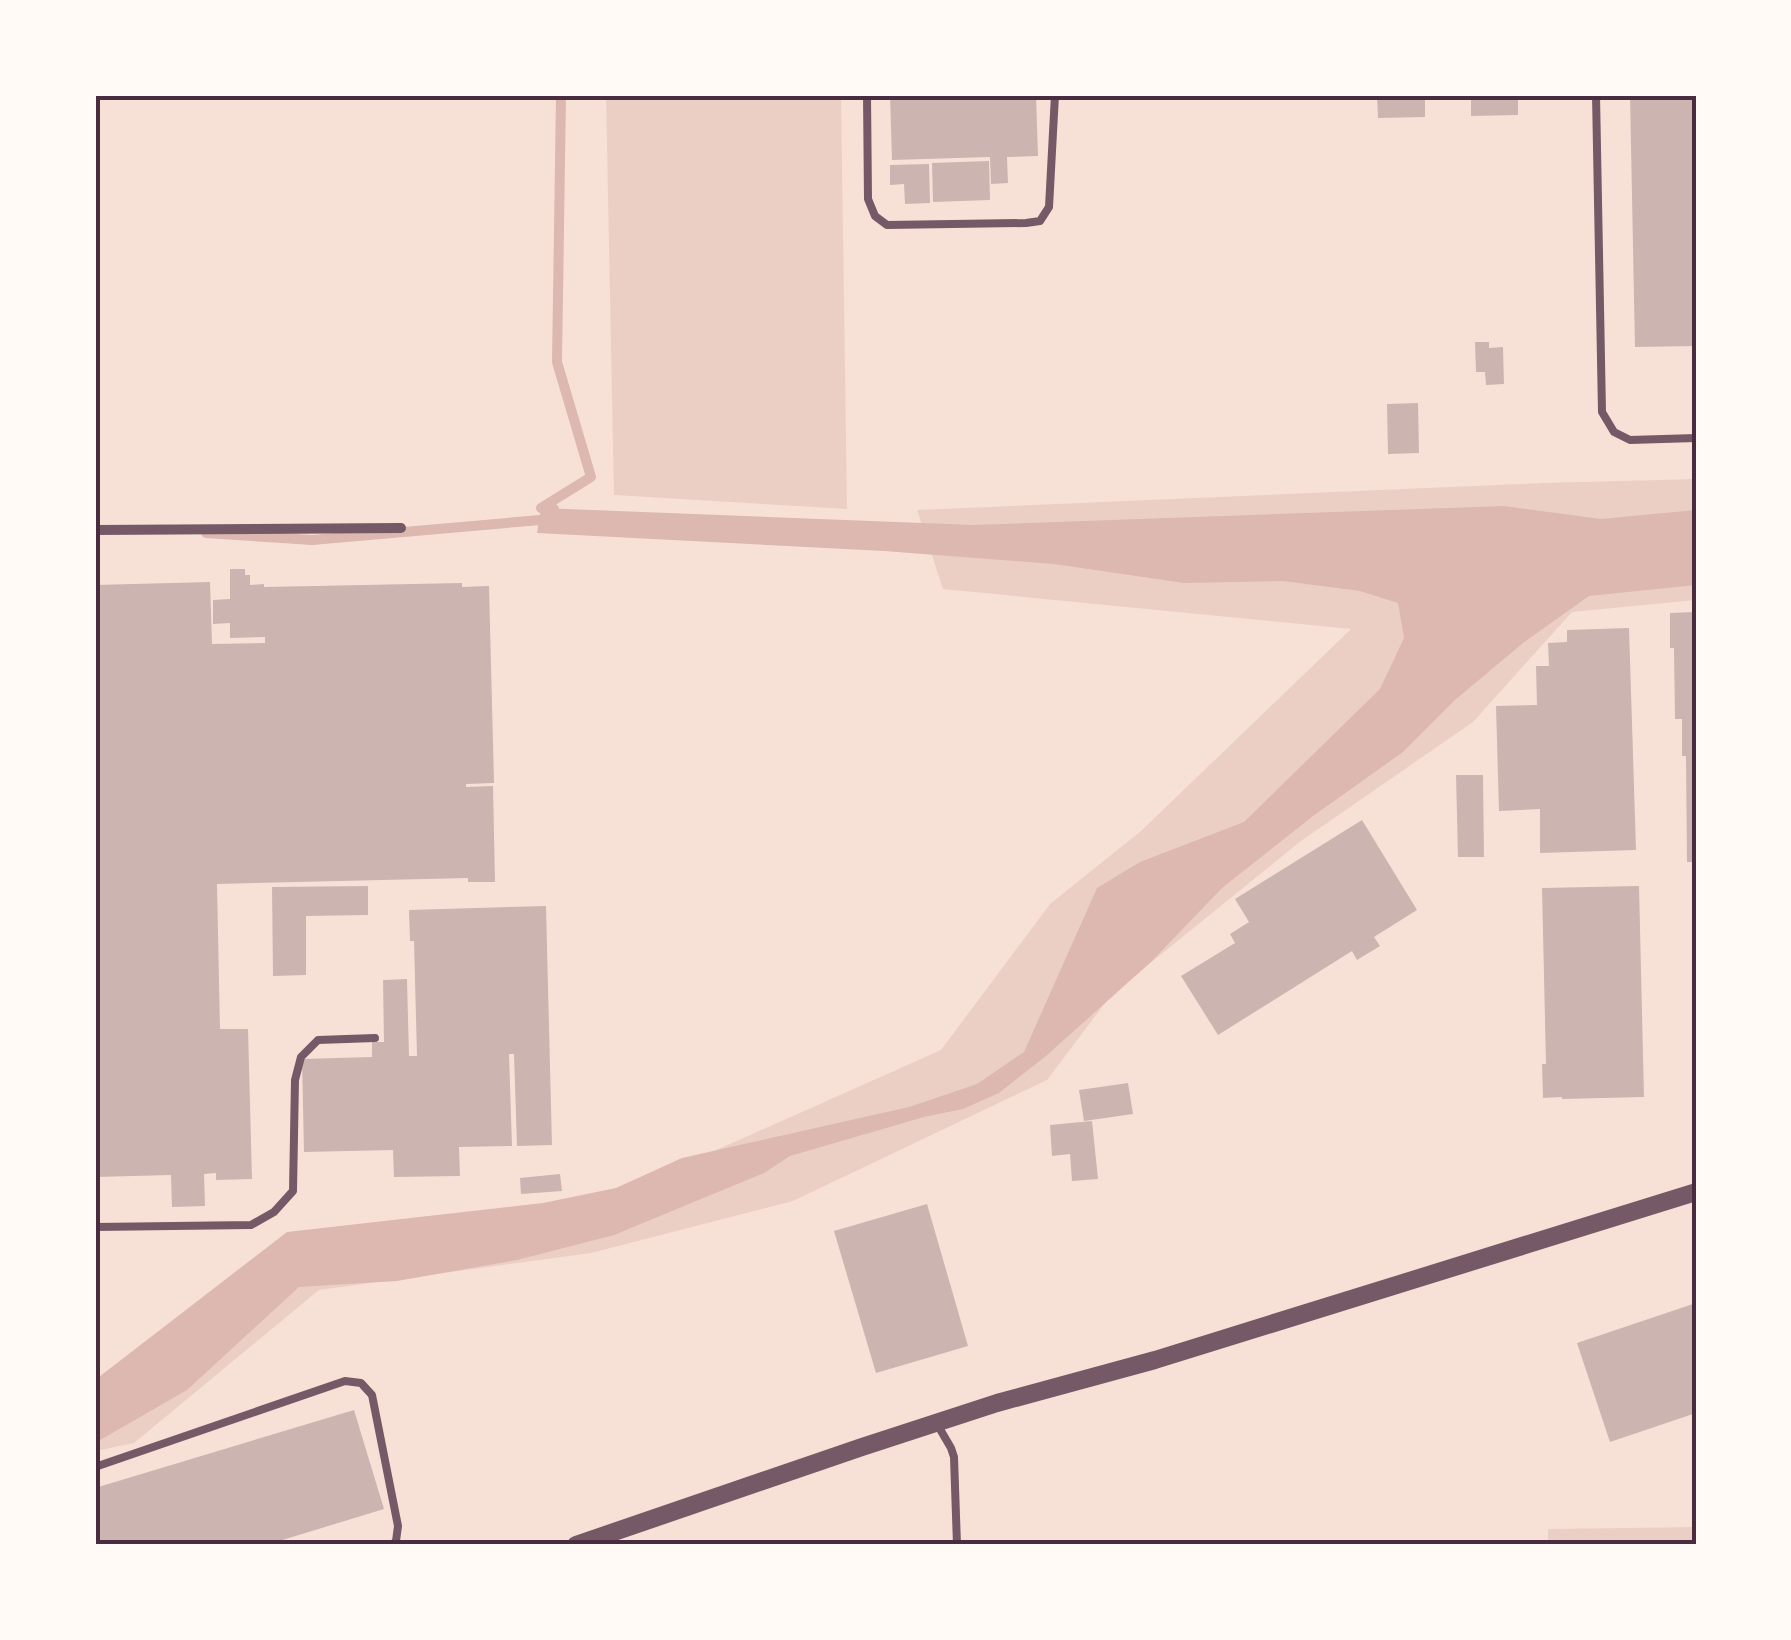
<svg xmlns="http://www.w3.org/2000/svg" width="1791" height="1640" viewBox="0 0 1791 1640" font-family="Inter,sans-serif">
  <rect width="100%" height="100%" fill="#f7e1d7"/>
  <g fill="#ebcfc5">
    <polygon points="606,95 841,95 847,509 614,495"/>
    <polygon points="1696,479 1696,600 1572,612 1473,722 1301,841 1112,994 1047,1080 793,1201 591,1253 319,1290 134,1443 95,1451 95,1390 317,1231 595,1204 941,1050 1050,904 1141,831 1351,629 943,589 917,510 1545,483"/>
    <polygon points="1696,1527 1696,1545 1548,1545 1548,1529"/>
  </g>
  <polygon fill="#dcb8b0" points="1504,506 1601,519 1696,510 1696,585 1589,596 1523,643 1455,700 1403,752 1313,816 1222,888 1152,961 1046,1056 999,1093 963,1109 924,1117 790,1156 764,1173 614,1235 517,1260 397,1281 299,1287 187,1390 95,1443 95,1380 287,1232 543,1203 616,1188 682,1158 909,1107 977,1084 1024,1052 1097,888 1140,862 1244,822 1380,689 1404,638 1398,603 1360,591 1283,581 1184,583 1054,564 884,551 537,533 541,508 973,525"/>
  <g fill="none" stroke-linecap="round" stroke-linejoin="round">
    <g stroke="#dcb8b0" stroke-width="10">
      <polyline points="554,509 541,508 591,477 557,362 561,95"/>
      <polyline points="206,533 312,540 552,519"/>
    </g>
  </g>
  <g fill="#ccb4b1">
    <polygon points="890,95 1036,95 1038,156 1007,157 1008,183 991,184 990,157 892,160"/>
    <polygon points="1377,95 1425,95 1425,117 1378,118"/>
    <polygon points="1471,95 1518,95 1518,115 1471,116"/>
    <polygon points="1630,95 1696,95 1696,346 1635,347"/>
    <polygon points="989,161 990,200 933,202 932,163"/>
    <polygon points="929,164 930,203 905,204 904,184 890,185 890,165"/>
    <polygon points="1475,342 1489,342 1489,348 1503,347 1504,384 1486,385 1485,372 1476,372"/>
    <polygon points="1418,403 1419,453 1388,454 1387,404"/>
    <polygon points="230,569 245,569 245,575 250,575 250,585 264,584 264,587 462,583 462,587 489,586 494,783 466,784 466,787 493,786 495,882 468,882 468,878 217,884 220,1029 248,1029 252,1179 216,1180 216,1173 204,1174 205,1206 172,1207 171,1175 95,1177 95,585 210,582 212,644 265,643 265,637 230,638 230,623 213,624 213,600 230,599"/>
    <polygon points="1696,612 1696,862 1687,862 1686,756 1682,756 1682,719 1675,719 1674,648 1670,648 1670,613"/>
    <polygon points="1629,628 1636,850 1540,853 1540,809 1499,811 1496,706 1537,705 1536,666 1549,666 1548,643 1567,642 1567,630"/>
    <polygon points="1456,775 1483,775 1484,857 1458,857"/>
    <polygon points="1362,820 1417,910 1374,937 1380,946 1357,960 1352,951 1218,1035 1181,976 1235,943 1230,934 1249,922 1235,899"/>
    <polygon points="368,886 368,915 306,916 306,975 273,976 272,887"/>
    <polygon points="1639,886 1644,1097 1562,1099 1562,1097 1543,1098 1542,1064 1546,1064 1542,888"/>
    <polygon points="546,906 552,1145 517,1146 514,1054 509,1054 512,1146 459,1147 460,1176 394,1177 393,1150 304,1152 302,1059 372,1057 372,1042 384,1042 383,980 407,979 409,1056 417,1056 414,941 410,941 409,910"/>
    <polygon points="1128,1083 1133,1114 1084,1121 1079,1090"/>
    <polygon points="1092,1121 1098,1179 1072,1181 1070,1154 1052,1156 1050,1125"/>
    <polygon points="560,1174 562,1191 521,1194 520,1178"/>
    <polygon points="927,1204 968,1346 876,1373 834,1231"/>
    <polygon points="1696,1303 1696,1413 1610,1442 1577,1343"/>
    <polygon points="354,1410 384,1509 266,1545 95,1545 95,1488"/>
  </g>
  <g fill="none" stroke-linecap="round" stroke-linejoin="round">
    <g stroke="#755966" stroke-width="8">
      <polyline points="867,95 868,199 875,216 887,225 1026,223 1040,221 1049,207 1055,95"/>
      <polyline points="1596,95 1602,412 1614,432 1630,440 1696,438"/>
      <polyline points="95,1227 251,1225 274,1212 293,1191 295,1080 301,1057 318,1040 375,1038"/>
      <polyline points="937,1424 951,1448 954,1457 957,1545"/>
      <polyline points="95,1467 345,1381 361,1383 372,1395 398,1526 396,1541 392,1545"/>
    </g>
    <polyline stroke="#755966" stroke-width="10" points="95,530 401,528"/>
    <polyline stroke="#755966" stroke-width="18" points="576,1545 862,1447 997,1403 1155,1360 1696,1192"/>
  </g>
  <rect width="1791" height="1640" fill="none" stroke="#fffaf5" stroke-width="195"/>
  <rect x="98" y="98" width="1596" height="1444" fill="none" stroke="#4a2c40" stroke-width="4"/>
</svg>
